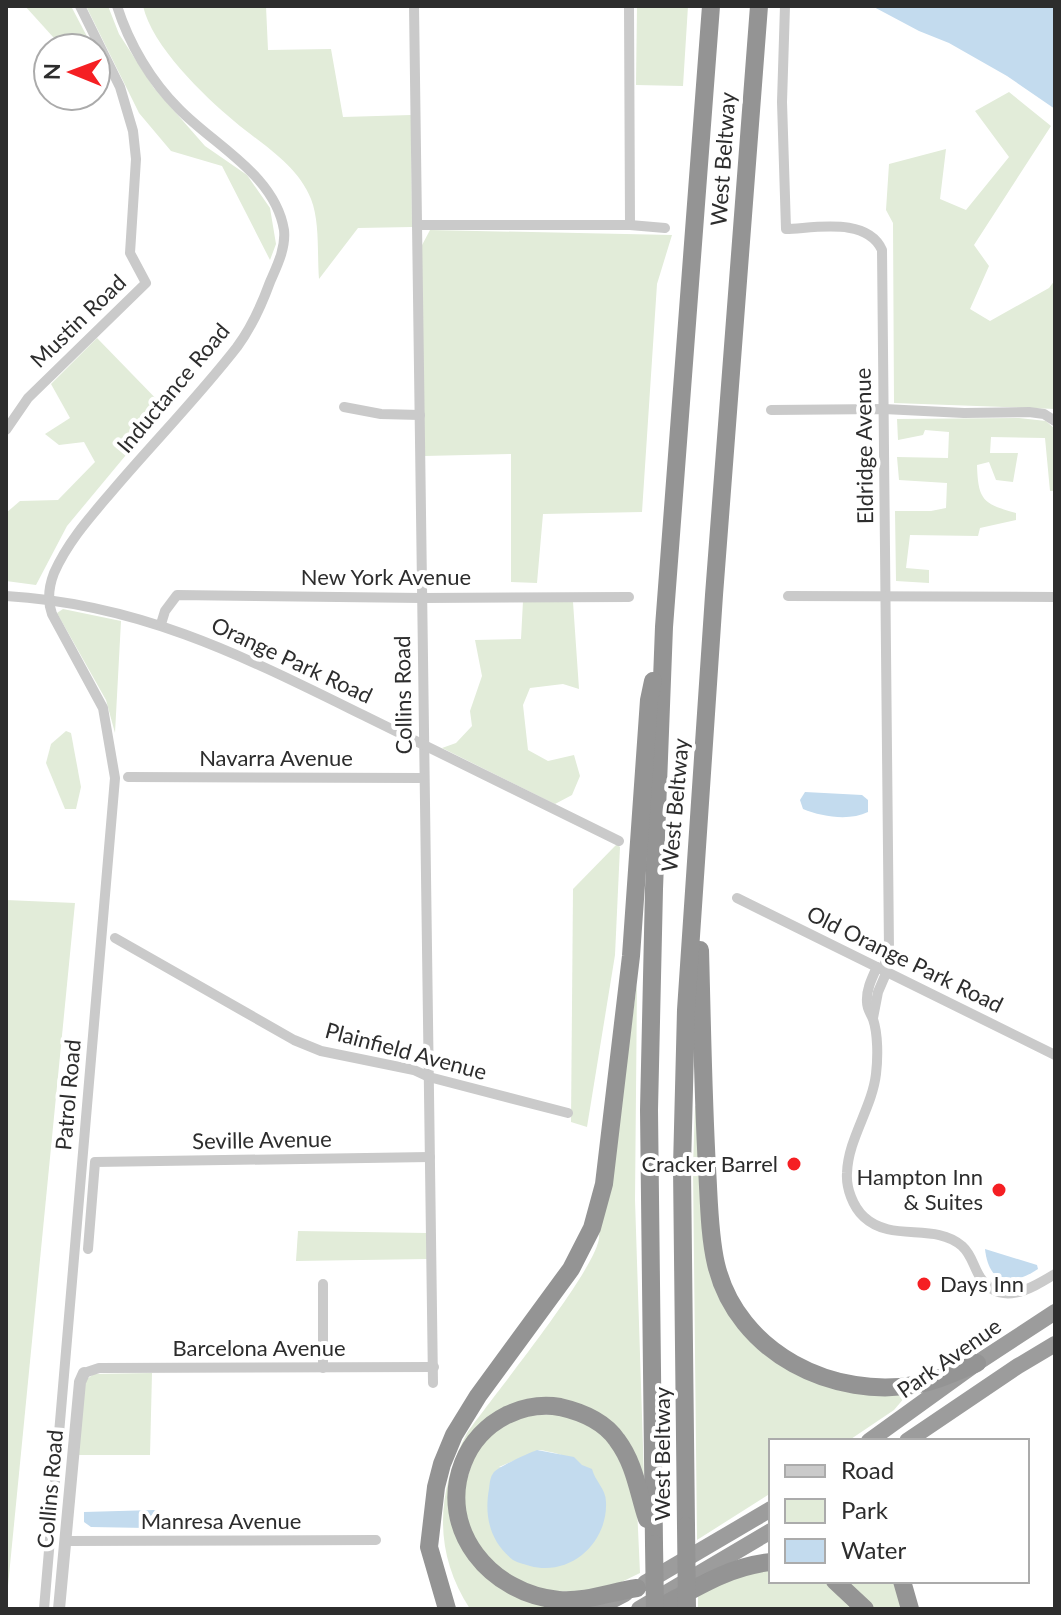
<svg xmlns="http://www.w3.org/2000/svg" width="1061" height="1615" viewBox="0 0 1061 1615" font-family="Lato,sans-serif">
  <rect width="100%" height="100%" fill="#fff"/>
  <g fill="#e2ecd9" fill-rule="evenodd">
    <polygon points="25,6 71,6 93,48 63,48"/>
    <polygon points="86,6 108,6 119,34 154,88 205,146 247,175 270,208 276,244 270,260 222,166 171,151 139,113"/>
    <path d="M143 6H266L268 50 331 49 343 117 411 115 412 227 358 228 319 279C317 254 320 222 311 199 297 164 261 144 234 121 203 95 152 46 143 6Z"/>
    <polygon points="637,6 688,6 683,86 636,85"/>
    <polygon points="1009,92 1051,126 974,245 989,266 970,309 990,321 1049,288 1055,280 1055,409 894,403 893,223 886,210 889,164 946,149 940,199 966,210 1009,157 975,111"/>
    <polygon points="430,230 672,235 657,284 642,512 543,514 537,583 511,582 511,454 424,456 421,247"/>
    <polygon points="97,338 165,408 67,526 36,585 6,581 6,513 20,501 58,500 95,462 84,442 59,445 45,434 70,418 51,384"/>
    <path d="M1019 418 1046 421 1055 429V491H1050L1045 438 991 437 990 453H1018L1013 482 996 480 989 462 977 465C978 500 983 504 1016 513V520L980 528 978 536 910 535 906 568 929 570V583L896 581 895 511H931L946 508 947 483 899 480 897 457 948 458 949 432 925 430 923 435 898 440 897 419Z"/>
    <polygon points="523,601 573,602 579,689 563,684 530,688 523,705 528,750 548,761 574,755 580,776 572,795 555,804 442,748 456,743 472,726 470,711 482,676 475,640 521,639"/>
    <polygon points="63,609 121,621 115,733 106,700 57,613"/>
    <polygon points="66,731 71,733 81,787 76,809 65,809 46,763 51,744"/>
    <polygon points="617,844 620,847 615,955 587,1127 571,1122 573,889"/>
    <polygon points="6,900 75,903 6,1606"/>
    <path d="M637 984 635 1200 644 1478 613 1429 526 1405 456 1466 468 1551 569 1609H470C433 1552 436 1492 467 1433 489 1401 603 1262 599 1235L609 1187Z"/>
    <polygon points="695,1106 701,1107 713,1269 776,1358 911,1390 894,1410 848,1441 771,1441 771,1493 697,1540 693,1167"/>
    <polygon points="298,1231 427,1233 427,1259 296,1261"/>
    <polygon points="152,1373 150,1455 77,1455 83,1389 87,1379 94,1374"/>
    <path d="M562 1414 599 1430 617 1450 637 1507 640 1573 601 1592 529 1591 483 1559 459 1505 478 1444 519 1416ZM539 1450C562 1453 584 1461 596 1483L499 1467Z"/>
    <polygon points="771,1565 771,1581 827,1581 859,1609 698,1609 698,1592"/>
    <polygon points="841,1581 896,1581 906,1609 869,1609"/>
  </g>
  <g fill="#c3dbee">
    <polygon points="872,6 1055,6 1055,109 1007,76 949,43 919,31"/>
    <path d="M805 792 862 795 868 800V812C850 821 822 817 803 809L800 800Z"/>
    <path d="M985 1249 1037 1265 1038 1269C1012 1286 989 1286 985 1249Z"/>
    <path d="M537 1450 574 1457 582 1465 592 1469C595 1481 606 1489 606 1502 608 1542 571 1577 530 1566 525 1564 518 1563 513 1560 490 1542 484 1516 489 1489 490 1482 490 1477 494 1472 500 1466 529 1453 537 1450Z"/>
    <polygon points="154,1510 156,1511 150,1517 147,1528 91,1527 84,1522 84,1512"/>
  </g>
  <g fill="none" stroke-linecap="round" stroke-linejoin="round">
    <g stroke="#cacaca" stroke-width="10">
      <polyline points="414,6 433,1383"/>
      <polyline points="629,6 630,225"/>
      <path d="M785 6 782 102 786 229C816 228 867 217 882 250L889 950 883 970"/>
      <polyline points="417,225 630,225 665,228"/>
      <polyline points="344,407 381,414 420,415"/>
      <polyline points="771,410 884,409 964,413 1029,412 1044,414 1055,421"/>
      <polyline points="6,430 28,398 146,283 130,253 136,159 133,131 120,87 80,6"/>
      <path d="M6 596C143 604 247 658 367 717 451 758 535 799 619 841"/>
      <polyline points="788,596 1055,597"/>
      <polyline points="161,624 165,611 177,595 422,598 629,597"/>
      <polyline points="128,777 424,778"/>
      <polyline points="737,898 1055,1055"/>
      <polyline points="115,938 294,1040 321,1051 414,1070 429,1077 568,1113"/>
      <path d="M877 967C872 978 866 990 867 1002 867 1009 870 1012 873 1019 878 1034 878 1057 876 1074 872 1108 848 1139 847 1173 846 1188 853 1207 864 1217 892 1243 934 1222 962 1246 972 1255 973 1266 980 1277 1001 1308 1032 1288 1055 1274"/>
      <polyline points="873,1018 878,992 887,971"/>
      <polyline points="88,1249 95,1162 430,1157"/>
      <polyline points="323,1368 323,1284"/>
      <polyline points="84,1373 99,1368 434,1367"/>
      <polyline points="66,1541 376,1540"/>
      <path d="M44 1609 115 778 103 708 52 614C47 600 49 586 54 573 68 541 92 515 114 489 154 442 199 396 237 347 251 328 262 304 270 282 277 266 286 248 284 230 275 175 215 146 179 109 151 81 129 44 117 6"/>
    </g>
    <polyline stroke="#cacaca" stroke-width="12" points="59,1609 80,1382 84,1373"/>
    <g stroke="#9c9c9c" stroke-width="16">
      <polyline points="869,1441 977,1363 1055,1312"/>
      <polyline points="907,1441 1018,1366 1055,1344"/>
      <polyline points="645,1583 771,1509"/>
      <polyline points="596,1609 625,1594"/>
      <polyline points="639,1609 771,1531"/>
    </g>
    <g stroke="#949494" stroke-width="18">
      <path d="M700 950C702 1023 703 1095 707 1168 709 1199 709 1234 716 1264 737 1353 834 1401 920 1384 940 1380 958 1371 977 1363"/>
      <polyline points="686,1526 682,1167 686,1010 714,595 759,6"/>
      <polyline points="654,1544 649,1110 654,889 664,627 711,6"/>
      <polyline points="835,1581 865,1609"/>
      <polyline points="902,1581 910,1609"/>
      <path d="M637 1588C611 1592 586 1602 559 1600 491 1594 437 1530 463 1463 471 1442 487 1425 507 1415 524 1407 542 1404 560 1407 582 1412 604 1421 617 1440 635 1464 638 1492 647 1519"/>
      <polyline points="447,1609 429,1547 436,1487 442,1464 454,1435 478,1396 571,1269 592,1228 604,1184 631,956 649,700 653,681"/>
      <path d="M657 1609C694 1589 729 1566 771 1562"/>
    </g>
    <g stroke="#949494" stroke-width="18">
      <polyline points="686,1526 687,1609"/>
      <polyline points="654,1544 655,1609"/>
    </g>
  </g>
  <g fill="#f51f23" stroke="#fff" stroke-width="3">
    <circle cx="794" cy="1164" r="8"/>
    <circle cx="999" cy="1190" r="8"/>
    <circle cx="924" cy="1284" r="8"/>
  </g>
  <g text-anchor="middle" stroke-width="8" stroke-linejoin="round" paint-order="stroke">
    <g font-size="22" fill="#2d2d2d" stroke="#fff">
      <text transform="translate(723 159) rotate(-86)" y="8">West Beltway</text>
      <text transform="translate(78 321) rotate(-44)" y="8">Mustin Road</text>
      <text transform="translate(173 388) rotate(-50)" y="8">Inductance Road</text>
      <text transform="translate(864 446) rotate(-91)" y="8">Eldridge Avenue</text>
      <text x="386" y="585">New York Avenue</text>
      <text transform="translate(292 660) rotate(25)" y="8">Orange Park Road</text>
      <text transform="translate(403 695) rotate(-91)" y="8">Collins Road</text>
      <text x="276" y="766">Navarra Avenue</text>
      <text transform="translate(675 805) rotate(-85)" y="8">West Beltway</text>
      <text transform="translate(905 959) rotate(26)" y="8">Old Orange Park Road</text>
      <text transform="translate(406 1051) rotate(15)" y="8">Plainfield Avenue</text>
      <text transform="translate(68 1095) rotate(-85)" y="8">Patrol Road</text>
      <text transform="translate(262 1140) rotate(-1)" y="8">Seville Avenue</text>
      <text x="259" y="1356">Barcelona Avenue</text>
      <text transform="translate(949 1358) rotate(-35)" y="8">Park Avenue</text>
      <text transform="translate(662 1454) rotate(-90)" y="8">West Beltway</text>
      <text transform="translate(50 1489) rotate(-85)" y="8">Collins Road</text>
      <text x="221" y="1529">Manresa Avenue</text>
    </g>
    <g font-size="22" fill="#2d2d2d" stroke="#fff" text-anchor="end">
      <text x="778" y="1172">Cracker Barrel</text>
      <text x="983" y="1185">Hampton Inn<tspan x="983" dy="25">&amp; Suites</tspan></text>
      <text x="940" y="1292" text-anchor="start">Days Inn</text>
    </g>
  </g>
  <rect width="1061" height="1615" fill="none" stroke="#2d2d2d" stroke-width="16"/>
  <rect x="769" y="1439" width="260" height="144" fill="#ffffff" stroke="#ababab" stroke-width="2"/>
  <rect x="785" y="1465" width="40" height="12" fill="#cacaca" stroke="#ababab" stroke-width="2"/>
  <text x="841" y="1479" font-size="24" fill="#2d2d2d">Road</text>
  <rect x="785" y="1499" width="40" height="24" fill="#e2ecd9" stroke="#ababab" stroke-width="2"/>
  <text x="841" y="1519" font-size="24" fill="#2d2d2d">Park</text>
  <rect x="785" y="1539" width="40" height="24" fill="#c3dbee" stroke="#ababab" stroke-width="2"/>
  <text x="841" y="1559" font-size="24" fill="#2d2d2d">Water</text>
  <g transform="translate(72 72) rotate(271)"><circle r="38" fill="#ffffff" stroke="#ababab" stroke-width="2"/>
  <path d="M0-6L14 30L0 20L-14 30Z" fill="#f51f23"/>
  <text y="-12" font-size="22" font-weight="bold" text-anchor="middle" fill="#2d2d2d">N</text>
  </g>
</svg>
